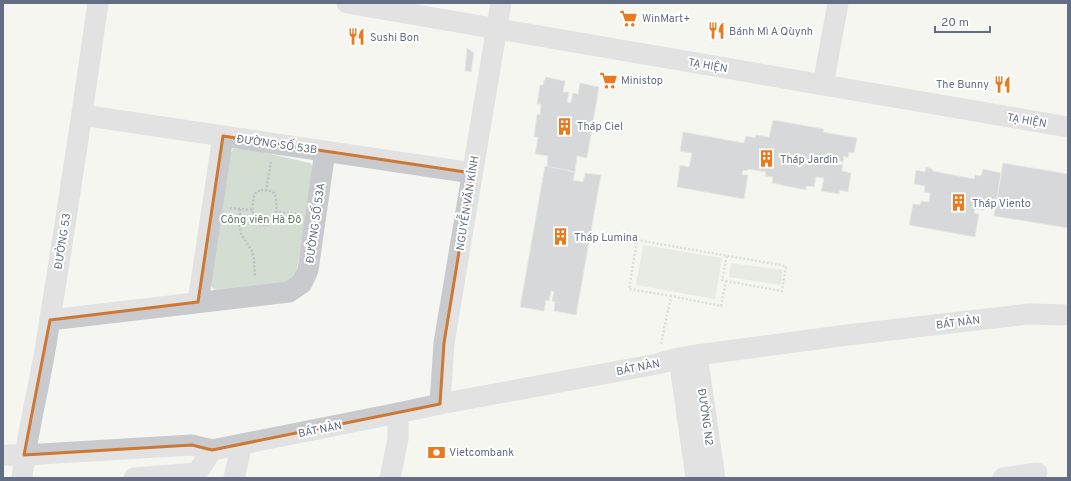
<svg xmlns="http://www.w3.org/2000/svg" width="1071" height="481" viewBox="0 0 1071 481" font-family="Overpass,sans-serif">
  <rect width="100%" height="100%" fill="#f5f6f1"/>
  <g fill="#d4ddd2">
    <polygon points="244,148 310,163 316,170 295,278 287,285 217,292 210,285 229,156 233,149"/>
    <polygon points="643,245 722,258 715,299 636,285"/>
    <polygon points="731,263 783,270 781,285 729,277"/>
  </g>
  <g fill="#afb4bc" stroke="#d6d7d4">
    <polygon points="467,48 470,50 474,53 471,72 465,71"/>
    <polygon points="546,77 565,81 563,92 569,92 567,102 571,103 573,93 578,94 580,83 599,87 587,158 577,156 575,172 547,167 548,156 535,154 538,137 534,137 537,114 540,115 541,104 537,104 540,85 543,85 544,80 545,80"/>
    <polygon points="773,120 824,129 823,132 857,138 854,153 849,152 848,158 844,156 843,162 834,160 833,163 843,165 842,171 851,173 848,192 840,190 839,194 821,191 824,178 816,177 814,187 806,186 806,190 772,183 773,177 765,176 766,172 748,169 747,171 743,170 742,175 748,175 744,199 677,187 680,165 689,167 692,153 680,151 683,132 744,143 746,136 755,138 756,135 769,137"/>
    <polygon points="1003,163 1068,174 1068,228 994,216"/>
    <polygon points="545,166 575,172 573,180 583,182 585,173 601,175 576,315 554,311 555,302 552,301 554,292 551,291 549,301 546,300 544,311 520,307"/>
    <polygon points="926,167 932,169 933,171 974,179 975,175 981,176 983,169 1001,173 996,205 985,203 984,210 975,209 974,213 979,214 975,237 909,225 913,204 920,205 921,201 929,202 930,193 924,192 925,186 914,184 916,170 925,172"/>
  </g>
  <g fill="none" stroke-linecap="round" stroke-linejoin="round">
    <g stroke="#bfc0c2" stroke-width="2.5" stroke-dasharray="2 2" stroke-linecap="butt">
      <path d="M261 190 271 191 275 194C279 210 276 234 254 222 253 216 251 197 256 193 256 192 261 190 261 190Z"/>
      <polyline points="266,191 271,162"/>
      <polyline points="230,208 253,210"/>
      <polyline points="240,209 239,223 241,234 252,251 254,259 255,276"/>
      <polyline points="275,212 297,214"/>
      <polyline points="671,296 629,289 637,240 786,266 782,291 726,281"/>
      <polyline points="661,344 671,296 721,306 726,281 722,280 727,255"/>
    </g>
    <g stroke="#c8cace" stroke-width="21">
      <polyline points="347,3 1068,127"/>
      <polyline points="823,85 838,3"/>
      <polyline points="82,115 472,173"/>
      <polyline points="198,302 223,136"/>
      <polyline points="50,320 289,292 302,283 308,270 325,151"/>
      <polyline points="697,355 715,478"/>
      <polyline points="679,358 696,478"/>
      <polyline points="440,404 444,343 501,3"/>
      <polyline points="3,455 24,455 192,445 212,450 398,413 440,404 657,364 679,358 697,355 847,335 1029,314 1068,315"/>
      <path d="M22 478C27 431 40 385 47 338 65 227 82 115 98 3"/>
      <polyline points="134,478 197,473 212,450"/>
      <polyline points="234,478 242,444"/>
      <polyline points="390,478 398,439 398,413"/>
      <polyline points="1003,478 1037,473"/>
    </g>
  </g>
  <path d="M0 0H1071V481H0ZM223 136 472 173 444 343 440 404 212 450 192 445 24 455 50 320 198 302Z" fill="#f5f6f1" fill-opacity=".55" fill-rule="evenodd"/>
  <path fill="none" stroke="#cd7833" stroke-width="3" stroke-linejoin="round" d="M223 136 472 173 444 343 440 404 212 450 192 445 24 455 50 320 198 302Z"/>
  <defs>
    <symbol id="supermarket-bare" viewBox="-9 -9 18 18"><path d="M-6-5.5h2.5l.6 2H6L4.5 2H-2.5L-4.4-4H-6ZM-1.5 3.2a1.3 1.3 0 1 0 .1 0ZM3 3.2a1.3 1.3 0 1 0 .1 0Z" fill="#e87a1f" stroke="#fff" stroke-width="2.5" paint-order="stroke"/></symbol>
    <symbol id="restaurant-bare" viewBox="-9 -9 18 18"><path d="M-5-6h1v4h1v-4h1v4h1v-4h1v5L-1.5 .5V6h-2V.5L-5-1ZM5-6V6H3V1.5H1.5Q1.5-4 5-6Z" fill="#e87a1f" stroke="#fff" stroke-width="2.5" paint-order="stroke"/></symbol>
    <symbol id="building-bare" viewBox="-9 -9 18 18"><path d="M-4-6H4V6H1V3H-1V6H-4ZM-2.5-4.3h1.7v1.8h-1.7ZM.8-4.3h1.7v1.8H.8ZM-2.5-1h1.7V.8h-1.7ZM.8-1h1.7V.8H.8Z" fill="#e87a1f" stroke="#fff" stroke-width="2.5" paint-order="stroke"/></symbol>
    <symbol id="bank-bare" viewBox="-9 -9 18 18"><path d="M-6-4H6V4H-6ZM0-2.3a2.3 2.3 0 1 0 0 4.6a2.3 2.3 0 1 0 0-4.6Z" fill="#e87a1f" stroke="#fff" stroke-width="2.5" paint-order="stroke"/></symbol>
  </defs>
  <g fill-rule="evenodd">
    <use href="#supermarket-bare" x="616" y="6" width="25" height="25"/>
    <use href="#restaurant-bare" x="704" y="18" width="25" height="25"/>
    <use href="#restaurant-bare" x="344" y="24" width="25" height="25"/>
    <use href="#supermarket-bare" x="596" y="68" width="25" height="25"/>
    <use href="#restaurant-bare" x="990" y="72" width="25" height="25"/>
    <use href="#building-bare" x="552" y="114" width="25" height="25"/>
    <use href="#building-bare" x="754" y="146" width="25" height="25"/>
    <use href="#building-bare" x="946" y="190" width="25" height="25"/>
    <use href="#building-bare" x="548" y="224" width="25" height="25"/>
    <use href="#bank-bare" x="424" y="440" width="25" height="25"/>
  </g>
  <g text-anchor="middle" stroke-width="4" stroke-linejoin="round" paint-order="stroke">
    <g font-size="11" fill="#636e84" stroke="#fff" text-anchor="start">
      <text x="642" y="22">WinMart+</text>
      <text x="729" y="35">Bánh Mì A Qùynh</text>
      <text x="370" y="41">Sushi Bon</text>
      <text x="621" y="84">Ministop</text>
      <text x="989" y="88" text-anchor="end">The Bunny</text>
      <text x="577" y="130">Tháp Ciel</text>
      <text x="780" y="163">Tháp Jardin</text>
      <text x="972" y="207">Tháp Viento</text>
      <text x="574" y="241">Tháp Lumina</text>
      <text x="449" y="456">Vietcombank</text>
    </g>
    <g font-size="11" fill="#636e84" stroke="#fff">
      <text transform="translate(708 65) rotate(10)" y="4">TẠ HIỆN</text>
      <text transform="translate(1027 120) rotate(10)" y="4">TẠ HIỆN</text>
      <text transform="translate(277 144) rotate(8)" y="4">ĐƯỜNG SỐ 53B</text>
      <text transform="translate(467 203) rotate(-81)" y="4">NGUYỄN VĂN KỈNH</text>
      <text transform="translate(315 223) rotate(-82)" y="4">ĐƯỜNG SỐ 53A</text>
      <text transform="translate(62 241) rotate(-81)" y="4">ĐƯỜNG 53</text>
      <text transform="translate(958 322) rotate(-7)" y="4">BÁT NÀN</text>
      <text transform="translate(638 367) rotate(-11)" y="4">BÁT NÀN</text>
      <text transform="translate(706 417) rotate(82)" y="4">ĐƯỜNG N2</text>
      <text transform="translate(320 429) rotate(-11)" y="4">BÁT NÀN</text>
    </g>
    <g font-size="11" fill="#627b63" stroke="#fff">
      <text x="261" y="223">Công viên Hà Đô</text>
    </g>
  </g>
  <rect width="1071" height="481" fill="none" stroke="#636e84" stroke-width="8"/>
  <path d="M935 26v6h55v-6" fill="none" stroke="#636e84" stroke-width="2"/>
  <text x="941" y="26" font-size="12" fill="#636e84" stroke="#ffffff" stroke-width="3" paint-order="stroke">20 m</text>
</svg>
